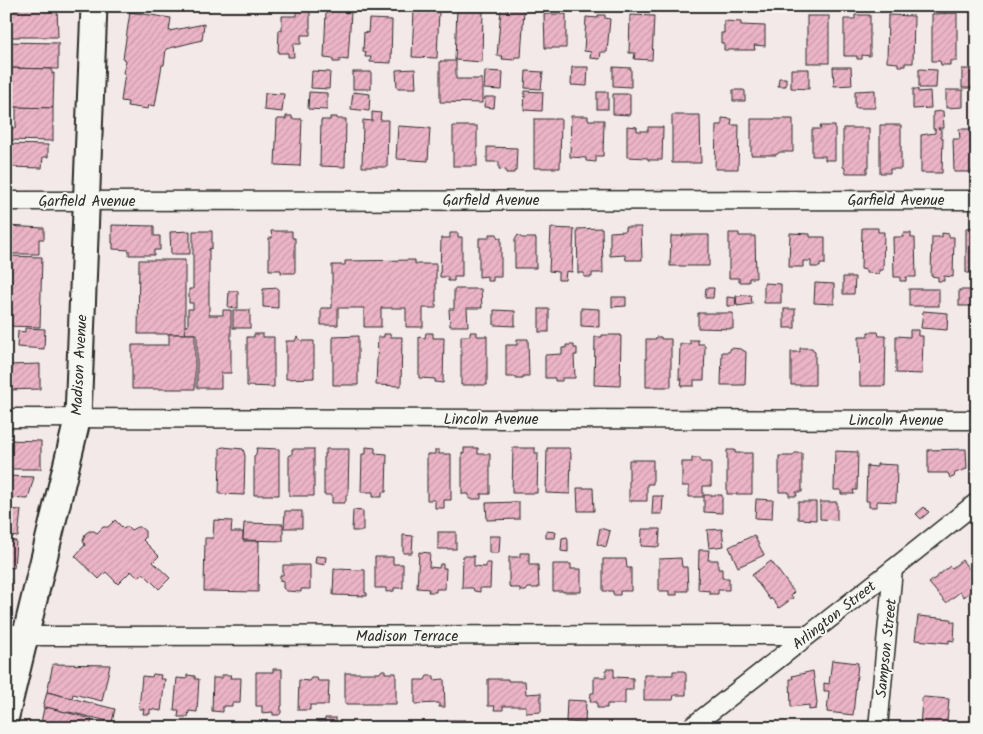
<svg xmlns="http://www.w3.org/2000/svg" width="983" height="734" viewBox="0 0 983 734" font-family="Kalam,sans-serif">
  <defs>
    <pattern id="building-hatch" width="6" height="6" patternUnits="userSpaceOnUse" patternTransform="scale(1.25)"><rect width="6" height="6" fill="#ecb4c7"/><path d="M-1 1l2-2M0 6l6-6M5 7l2-2" fill="none" stroke="#cb9bab"/></pattern>
  </defs>
  <rect width="100%" height="100%" fill="#f4e9e9"/>
  <filter id="ink" filterUnits="userSpaceOnUse"><feTurbulence type="fractalNoise" baseFrequency=".02" numOctaves="2"/><feDisplacementMap in="SourceGraphic" scale="10" xChannelSelector="R" yChannelSelector="G"/><feConvolveMatrix kernelMatrix="1 2 1 2 8 2 1 2 1" color-interpolation-filters="sRGB"/></filter>
  <g filter="url(#ink)">
    <g fill="url(#building-hatch)" stroke="#2b2b2b">
      <polygon points="19,6 57,6 58,37 6,37 6,10 19,10"/>
      <polygon points="297,7 310,7 310,35 301,35 301,44 293,44 294,57 288,57 288,53 278,53 279,30 282,31 282,16 297,16"/>
      <polygon points="457,8 483,9 482,62 455,60"/>
      <polygon points="501,9 524,10 521,57 515,57 515,60 502,59 503,56 497,56"/>
      <polygon points="414,10 439,11 437,58 412,57"/>
      <polygon points="326,11 351,12 348,60 340,59 340,62 333,62 333,59 324,58"/>
      <polygon points="130,12 171,18 169,31 204,24 202,40 166,49 164,65 162,65 155,106 149,105 148,109 127,106 128,102 121,101 125,73 123,73 126,60 123,59"/>
      <polygon points="957,13 957,61 950,61 950,65 941,65 940,61 932,61 932,14"/>
      <polygon points="544,14 566,14 566,48 545,48"/>
      <polygon points="598,15 605,15 605,18 610,19 607,52 601,52 600,59 590,58 591,52 584,51 586,17 598,18"/>
      <polygon points="630,15 654,16 652,60 634,59 635,53 629,53"/>
      <polygon points="855,15 870,15 870,56 862,55 862,59 857,59 857,56 844,56 844,19 855,19"/>
      <polygon points="888,15 914,16 913,63 905,63 905,66 898,66 898,63 887,62"/>
      <rect x="807" y="16" width="22" height="47"/>
      <polygon points="369,19 392,20 391,63 370,62 371,57 365,57 366,52 363,51 364,32 368,33"/>
      <polygon points="724,21 741,22 741,25 765,26 765,46 754,45 755,50 724,50 724,43 721,43 721,33 724,33"/>
      <polygon points="6,42 58,43 58,69 6,68"/>
      <polygon points="440,61 456,61 456,79 482,79 482,103 440,102"/>
      <polygon points="572,67 588,67 587,86 571,85"/>
      <polygon points="613,67 631,68 631,87 613,86"/>
      <polygon points="833,67 851,67 852,85 834,86"/>
      <polygon points="6,68 52,69 52,74 54,73 53,108 6,107"/>
      <polygon points="415,69 416,88 397,88 396,70"/>
      <polygon points="791,69 809,69 809,89 791,88"/>
      <polygon points="919,69 937,70 936,88 919,88"/>
      <rect x="962" y="69" width="15" height="19"/>
      <polygon points="312,71 330,72 329,89 311,88"/>
      <polygon points="485,71 503,72 502,90 484,89"/>
      <polygon points="526,71 543,72 541,89 525,88"/>
      <rect x="353" y="72" width="18" height="17"/>
      <polygon points="779,78 786,78 786,86 778,86"/>
      <polygon points="913,89 918,89 918,92 930,91 931,108 913,109"/>
      <polygon points="733,90 743,90 745,91 745,101 733,101"/>
      <polygon points="875,90 875,108 855,108 855,91"/>
      <polygon points="946,90 963,90 963,107 946,108"/>
      <polygon points="525,91 543,92 542,111 524,110"/>
      <polygon points="309,92 327,93 327,110 308,109"/>
      <polygon points="353,92 370,94 369,111 351,109"/>
      <rect x="597" y="92" width="11" height="17"/>
      <polygon points="265,93 284,94 282,112 264,110"/>
      <polygon points="613,94 630,94 630,115 613,114"/>
      <polygon points="485,97 495,97 494,108 484,107"/>
      <polygon points="16,107 53,108 53,141 6,140 6,128 16,128"/>
      <polygon points="943,111 944,128 938,128 941,130 941,137 943,138 942,173 921,173 921,135 935,133 935,129 933,129 933,112"/>
      <polygon points="372,112 381,113 380,120 388,120 387,167 362,167 363,120 372,121"/>
      <polygon points="672,115 700,115 701,163 672,163"/>
      <polygon points="286,116 292,116 292,119 302,119 300,166 275,165 277,119 286,119"/>
      <polygon points="571,116 588,116 588,120 604,120 603,156 596,156 596,162 586,161 586,158 570,157"/>
      <polygon points="330,117 337,117 337,119 346,119 345,167 320,166 321,120 330,120"/>
      <polygon points="722,118 732,119 731,125 739,125 738,169 715,169 716,125 722,125"/>
      <polygon points="534,119 561,119 560,168 534,168"/>
      <polygon points="751,119 793,119 793,152 780,152 776,155 751,155"/>
      <polygon points="880,125 901,125 901,169 890,169 890,173 880,173"/>
      <polygon points="398,126 430,128 428,161 398,159 396,158"/>
      <rect x="453" y="126" width="24" height="40"/>
      <polygon points="627,126 637,127 637,131 648,131 648,127 663,127 662,160 648,160 648,158 627,157"/>
      <polygon points="820,126 835,126 835,160 825,160 825,156 812,156 812,129 821,129"/>
      <polygon points="843,128 869,128 869,167 867,167 867,173 845,173 845,168 843,167"/>
      <polygon points="959,129 973,129 976,130 976,172 954,172 953,139 960,139"/>
      <polygon points="6,144 48,145 48,157 43,157 42,168 6,167"/>
      <polygon points="487,147 517,148 516,171 514,171 514,173 506,173 506,170 499,169 499,162 487,162"/>
      <polygon points="112,225 154,226 154,236 160,236 160,250 154,250 154,255 129,255 129,250 113,249 113,243 112,243"/>
      <polygon points="6,226 44,228 44,239 39,239 39,254 6,254"/>
      <polygon points="625,227 641,227 642,260 626,260 625,255 610,256 610,232 625,231"/>
      <polygon points="977,227 977,278 974,278 973,273 966,273 966,228"/>
      <polygon points="551,228 574,229 572,272 566,271 565,280 558,280 558,272 549,271"/>
      <polygon points="602,228 603,273 592,273 592,277 584,277 584,273 578,273 577,229"/>
      <polygon points="862,228 878,228 878,232 884,232 883,270 879,270 879,274 866,273 866,270 861,269"/>
      <polygon points="190,231 190,254 171,254 170,232"/>
      <polygon points="193,231 212,231 212,248 209,249 209,315 223,315 223,310 231,310 231,373 221,373 221,388 197,388 197,334 185,334 185,326 188,326 188,309 193,309 193,303 189,303 189,289 193,289"/>
      <polygon points="271,231 292,231 292,238 295,238 295,273 281,273 281,270 269,270 269,238 272,238"/>
      <polygon points="450,233 458,233 458,237 462,237 462,277 454,277 454,281 448,281 448,277 440,277 441,238 450,238"/>
      <polygon points="729,233 739,233 739,236 755,236 756,278 749,278 749,282 739,282 739,278 729,278"/>
      <polygon points="790,233 810,234 810,237 825,237 825,264 820,264 820,267 811,267 811,261 803,261 803,267 789,267"/>
      <polygon points="903,233 911,233 911,238 915,238 916,277 906,277 906,281 900,281 900,277 894,277 893,237 903,237"/>
      <polygon points="942,233 949,234 949,237 954,237 953,277 944,276 944,281 938,281 938,277 931,276 932,237 942,237"/>
      <polygon points="489,234 497,234 498,238 501,238 501,277 493,277 493,281 487,281 487,276 479,277 479,238 489,238"/>
      <polygon points="518,235 522,238 536,238 536,268 515,268 515,240"/>
      <polygon points="682,235 709,235 709,266 670,266 671,236 683,236"/>
      <polygon points="6,256 42,257 40,327 6,326"/>
      <polygon points="139,260 185,260 185,334 138,334"/>
      <polygon points="415,260 415,264 436,264 436,308 423,308 423,327 406,327 406,308 381,308 381,327 364,327 364,308 338,308 338,325 321,325 321,308 332,308 332,265 345,265 345,261"/>
      <polygon points="843,277 855,277 854,294 843,294"/>
      <polygon points="764,283 781,284 781,303 764,303"/>
      <polygon points="815,283 834,284 834,304 814,303"/>
      <polygon points="278,288 278,308 263,307 263,289"/>
      <polygon points="706,288 714,288 713,298 705,298"/>
      <polygon points="454,289 481,289 482,308 467,308 468,326 450,326 449,309 454,309"/>
      <rect x="909" y="289" width="30" height="17"/>
      <rect x="959" y="290" width="18" height="16"/>
      <polygon points="229,291 238,291 238,308 228,307"/>
      <polygon points="751,295 752,304 737,306 736,296"/>
      <polygon points="612,297 626,297 626,306 612,307"/>
      <polygon points="727,297 736,298 735,306 727,306"/>
      <polygon points="581,308 599,309 599,327 581,326"/>
      <rect x="539" y="309" width="10" height="23"/>
      <rect x="784" y="309" width="11" height="19"/>
      <rect x="233" y="310" width="17" height="18"/>
      <polygon points="494,310 515,311 515,326 494,325"/>
      <polygon points="923,311 948,313 947,330 921,328"/>
      <polygon points="698,313 733,313 733,329 698,328"/>
      <polygon points="25,328 45,329 44,349 17,347 18,331 25,332"/>
      <polygon points="910,330 918,330 918,336 923,336 922,374 896,373 896,336 910,337"/>
      <polygon points="470,332 477,332 477,336 487,336 487,385 461,385 461,336 470,336"/>
      <polygon points="868,332 878,332 879,336 886,336 885,386 860,386 859,336 868,336"/>
      <polygon points="426,333 433,333 433,338 444,338 443,383 435,382 435,379 419,378 419,337 425,338"/>
      <polygon points="169,334 195,334 195,389 132,389 132,345 169,345"/>
      <polygon points="254,334 263,334 263,337 274,337 274,387 247,386 247,337 254,337"/>
      <polygon points="384,334 391,334 391,337 402,337 401,386 376,385 378,337 384,337"/>
      <polygon points="602,335 621,335 620,386 594,385 595,337 602,337"/>
      <polygon points="358,336 358,385 333,385 333,337"/>
      <polygon points="297,337 302,341 314,341 314,378 286,379 286,341 295,341"/>
      <polygon points="656,337 661,337 661,339 671,339 671,387 646,387 646,339 656,339"/>
      <polygon points="517,339 528,339 529,376 523,376 523,379 516,379 516,377 506,377 506,345 517,345"/>
      <polygon points="690,340 698,340 698,344 704,344 705,346 704,380 694,380 694,386 681,386 682,379 679,379 680,344 690,344"/>
      <polygon points="566,345 574,345 574,348 577,348 577,355 574,355 575,378 562,378 562,381 555,381 555,378 545,378 545,355 562,354 562,348 566,348"/>
      <polygon points="731,348 741,349 746,352 745,385 721,385 722,352 729,352"/>
      <polygon points="800,348 812,348 815,352 815,385 791,385 791,352 800,352"/>
      <polygon points="40,364 40,389 6,390 6,365"/>
      <polygon points="6,440 41,441 41,469 6,469"/>
      <polygon points="223,447 243,449 245,456 244,495 219,494 220,458 220,448"/>
      <polygon points="366,447 375,448 375,453 387,454 386,492 382,492 382,497 373,497 373,492 361,492 362,454 366,454"/>
      <polygon points="257,448 279,449 279,495 254,495 254,456 256,454"/>
      <polygon points="464,448 478,448 478,454 490,454 490,494 481,494 481,499 469,499 469,494 462,494 462,453 464,454"/>
      <polygon points="513,448 535,448 535,453 538,453 537,493 512,493"/>
      <polygon points="547,448 569,448 571,454 570,494 546,493"/>
      <polygon points="292,449 314,449 314,496 289,496 289,455 292,455"/>
      <polygon points="326,449 349,449 348,495 346,495 346,501 344,503 332,503 332,495 324,495 324,454 326,454"/>
      <polygon points="966,449 967,469 955,473 954,477 950,478 948,473 928,473 928,450"/>
      <polygon points="435,450 439,450 439,454 451,454 451,500 444,500 444,508 435,508 435,500 427,500 427,454 435,454"/>
      <polygon points="727,450 735,450 735,453 752,453 752,494 727,494"/>
      <polygon points="835,451 858,452 857,490 853,490 854,494 841,494 841,490 834,490"/>
      <polygon points="795,453 802,453 802,492 796,492 797,496 789,496 789,492 779,492 779,456 793,456"/>
      <polygon points="692,458 700,458 701,462 711,462 711,486 703,486 703,497 689,497 689,486 682,486 682,462 692,462"/>
      <polygon points="629,460 653,460 653,484 647,484 647,501 629,501"/>
      <polygon points="877,464 897,465 896,502 877,501 877,507 869,507 869,501 866,501 867,466 877,467"/>
      <polygon points="6,476 34,477 28,499 6,498"/>
      <polygon points="577,488 593,488 594,511 578,511"/>
      <polygon points="704,495 722,495 722,513 704,512"/>
      <polygon points="653,496 663,496 662,514 652,514"/>
      <polygon points="756,499 773,500 772,519 755,518"/>
      <polygon points="519,502 519,519 487,520 486,503"/>
      <polygon points="798,502 816,502 816,520 798,519"/>
      <polygon points="820,502 837,502 837,520 820,519"/>
      <polygon points="924,507 929,512 921,519 916,514"/>
      <polygon points="6,509 21,510 18,537 6,535"/>
      <polygon points="353,510 363,511 363,531 352,531"/>
      <polygon points="285,511 302,511 302,528 284,528"/>
      <polygon points="115,520 124,529 127,526 131,530 137,527 140,527 145,531 145,538 143,540 159,556 153,562 170,578 159,589 143,573 138,578 131,571 118,584 106,572 99,579 75,556 85,545 83,541 85,534 89,531 94,531 97,533 103,527 108,527"/>
      <polygon points="214,520 232,521 231,532 243,532 243,541 259,541 258,592 204,591 205,538 213,538"/>
      <polygon points="244,523 283,524 283,541 243,540"/>
      <polygon points="600,528 610,531 606,547 597,544"/>
      <polygon points="642,529 660,529 659,547 641,546"/>
      <polygon points="722,529 724,546 709,548 707,530"/>
      <polygon points="546,531 556,532 555,538 546,538"/>
      <rect x="438" y="532" width="18" height="17"/>
      <polygon points="403,535 413,536 412,553 403,553"/>
      <polygon points="754,535 764,555 738,567 729,547"/>
      <polygon points="489,536 500,536 499,553 489,553"/>
      <polygon points="567,537 568,541 568,552 561,551 562,538"/>
      <polygon points="6,540 16,541 14,568 6,567"/>
      <polygon points="699,550 709,550 708,560 718,560 718,569 722,569 722,578 729,578 729,590 718,590 718,594 709,594 710,591 698,590"/>
      <polygon points="419,552 430,553 429,567 439,568 440,564 443,564 443,568 446,568 445,589 436,589 436,592 428,592 429,589 417,588"/>
      <polygon points="520,553 529,553 529,565 538,565 539,588 528,588 526,591 520,591 520,588 511,588 509,586 509,557 520,557"/>
      <polygon points="316,556 326,557 325,565 315,563"/>
      <polygon points="463,556 474,556 474,566 486,567 486,563 491,563 490,588 480,588 480,592 474,591 473,588 462,588"/>
      <polygon points="375,557 393,557 393,564 403,564 403,588 394,588 394,591 386,592 386,588 375,588"/>
      <polygon points="681,558 682,567 687,567 688,591 677,591 677,595 669,595 669,591 659,591 659,559"/>
      <polygon points="603,559 626,559 627,568 631,568 631,591 620,591 620,595 613,595 613,591 603,591"/>
      <polygon points="962,560 977,579 977,587 964,597 960,592 946,603 929,583 950,566 952,568"/>
      <polygon points="771,561 794,592 791,595 793,598 779,608 771,598 770,600 752,575"/>
      <polygon points="553,564 571,564 571,569 581,569 581,592 563,592 563,591 553,591"/>
      <polygon points="283,565 310,565 310,589 301,589 301,592 287,591 283,588 283,580 280,581 280,575 283,575"/>
      <polygon points="334,569 365,570 365,593 367,593 367,596 333,595"/>
      <polygon points="6,578 10,579 7,608 6,608"/>
      <polygon points="918,616 951,619 951,622 955,622 954,641 949,640 949,643 915,640"/>
      <polygon points="832,660 858,663 853,715 827,712 829,691 824,691 824,683 829,684"/>
      <polygon points="53,664 110,665 102,701 73,694 72,698 47,692"/>
      <polygon points="273,669 282,669 282,706 281,706 281,713 279,715 273,715 273,712 262,713 262,706 256,706 256,672 273,672"/>
      <polygon points="606,669 614,669 614,677 633,678 633,690 625,690 625,704 607,704 607,708 597,708 597,702 590,702 591,693 594,693 594,677 606,677"/>
      <polygon points="382,670 385,670 385,673 396,673 396,704 345,704 345,673 380,673"/>
      <polygon points="673,671 684,671 686,674 686,695 674,695 673,700 644,700 644,675 673,675"/>
      <polygon points="813,671 817,703 816,709 809,710 809,705 791,707 790,679 793,679 792,676"/>
      <polygon points="153,674 161,675 160,679 165,679 161,711 150,709 150,714 143,714 144,709 139,709 142,676 152,677"/>
      <polygon points="187,675 195,676 195,679 199,679 197,712 189,711 188,717 178,717 179,710 174,710 177,678 187,679"/>
      <polygon points="222,675 231,675 230,678 241,678 240,703 232,703 232,706 223,706 223,712 212,711 213,678 222,678"/>
      <polygon points="427,676 434,676 434,680 444,679 445,707 439,707 439,703 415,704 415,680 425,680"/>
      <polygon points="311,678 317,678 318,681 329,681 328,705 310,705 310,710 298,710 299,680 309,681"/>
      <polygon points="488,679 508,679 508,681 525,681 526,694 541,693 541,712 526,713 526,706 503,706 503,710 494,710 495,706 488,706"/>
      <polygon points="47,692 115,709 112,722 69,712 68,713 46,707 46,709 44,708 43,707"/>
      <polygon points="924,697 949,699 947,722 952,723 952,728 920,728 922,698"/>
      <polygon points="567,700 586,701 585,723 566,722"/>
      <polygon points="46,707 92,719 90,727 93,728 40,728 44,708 46,709"/>
      <polygon points="325,718 336,718 336,728 318,728 318,722 325,723"/>
      <polygon points="447,720 465,720 466,723 466,728 447,728"/>
    </g>
    <g fill="none" stroke-linecap="round" stroke-linejoin="round">
      <defs>
        <g id="minor">
          <polyline points="6,201 977,200"/>
          <polyline points="6,418 977,420"/>
          <polyline points="6,633 26,636 807,635"/>
          <polyline points="690,728 893,569 977,502"/>
          <polyline points="878,728 893,569"/>
        </g>
        <polyline id="secondary" points="6,716 78,417 94,6"/>
      </defs>
      <use href="#minor" stroke="#2b2b2b" stroke-width="21"/>
      <use href="#secondary" stroke="#2b2b2b" stroke-width="29"/>
      <use href="#minor" stroke="#f6f6f2" stroke-width="18"/>
      <use href="#secondary" stroke="#f6f6f2" stroke-width="25"/>
    </g>
  </g>
  <g text-anchor="middle" stroke-width="4" stroke-linejoin="round" paint-order="stroke">
    <g font-size="15" fill="#2b2b2b" stroke="#f6f6f2">
      <text x="491" y="205">Garfield Avenue</text>
      <text x="896" y="205">Garfield Avenue</text>
      <text x="87" y="206">Garfield Avenue</text>
      <text transform="translate(79 365) rotate(-87)" y="5">Madison Avenue</text>
      <text x="491" y="424">Lincoln Avenue</text>
      <text x="896" y="425">Lincoln Avenue</text>
      <text transform="translate(834 615) rotate(-38)" y="5">Arlington Street</text>
      <text x="407" y="641">Madison Terrace</text>
      <text transform="translate(886 648) rotate(-84)" y="5">Sampson Street</text>
    </g>
  </g>
  <rect width="983" height="734" fill="none" stroke="#f6f6f2" stroke-width="25"/>
  <rect x="12" y="12" width="958" height="709" fill="none" stroke="#2b2b2b" stroke-width="2" filter="url(#ink)"/>
</svg>
